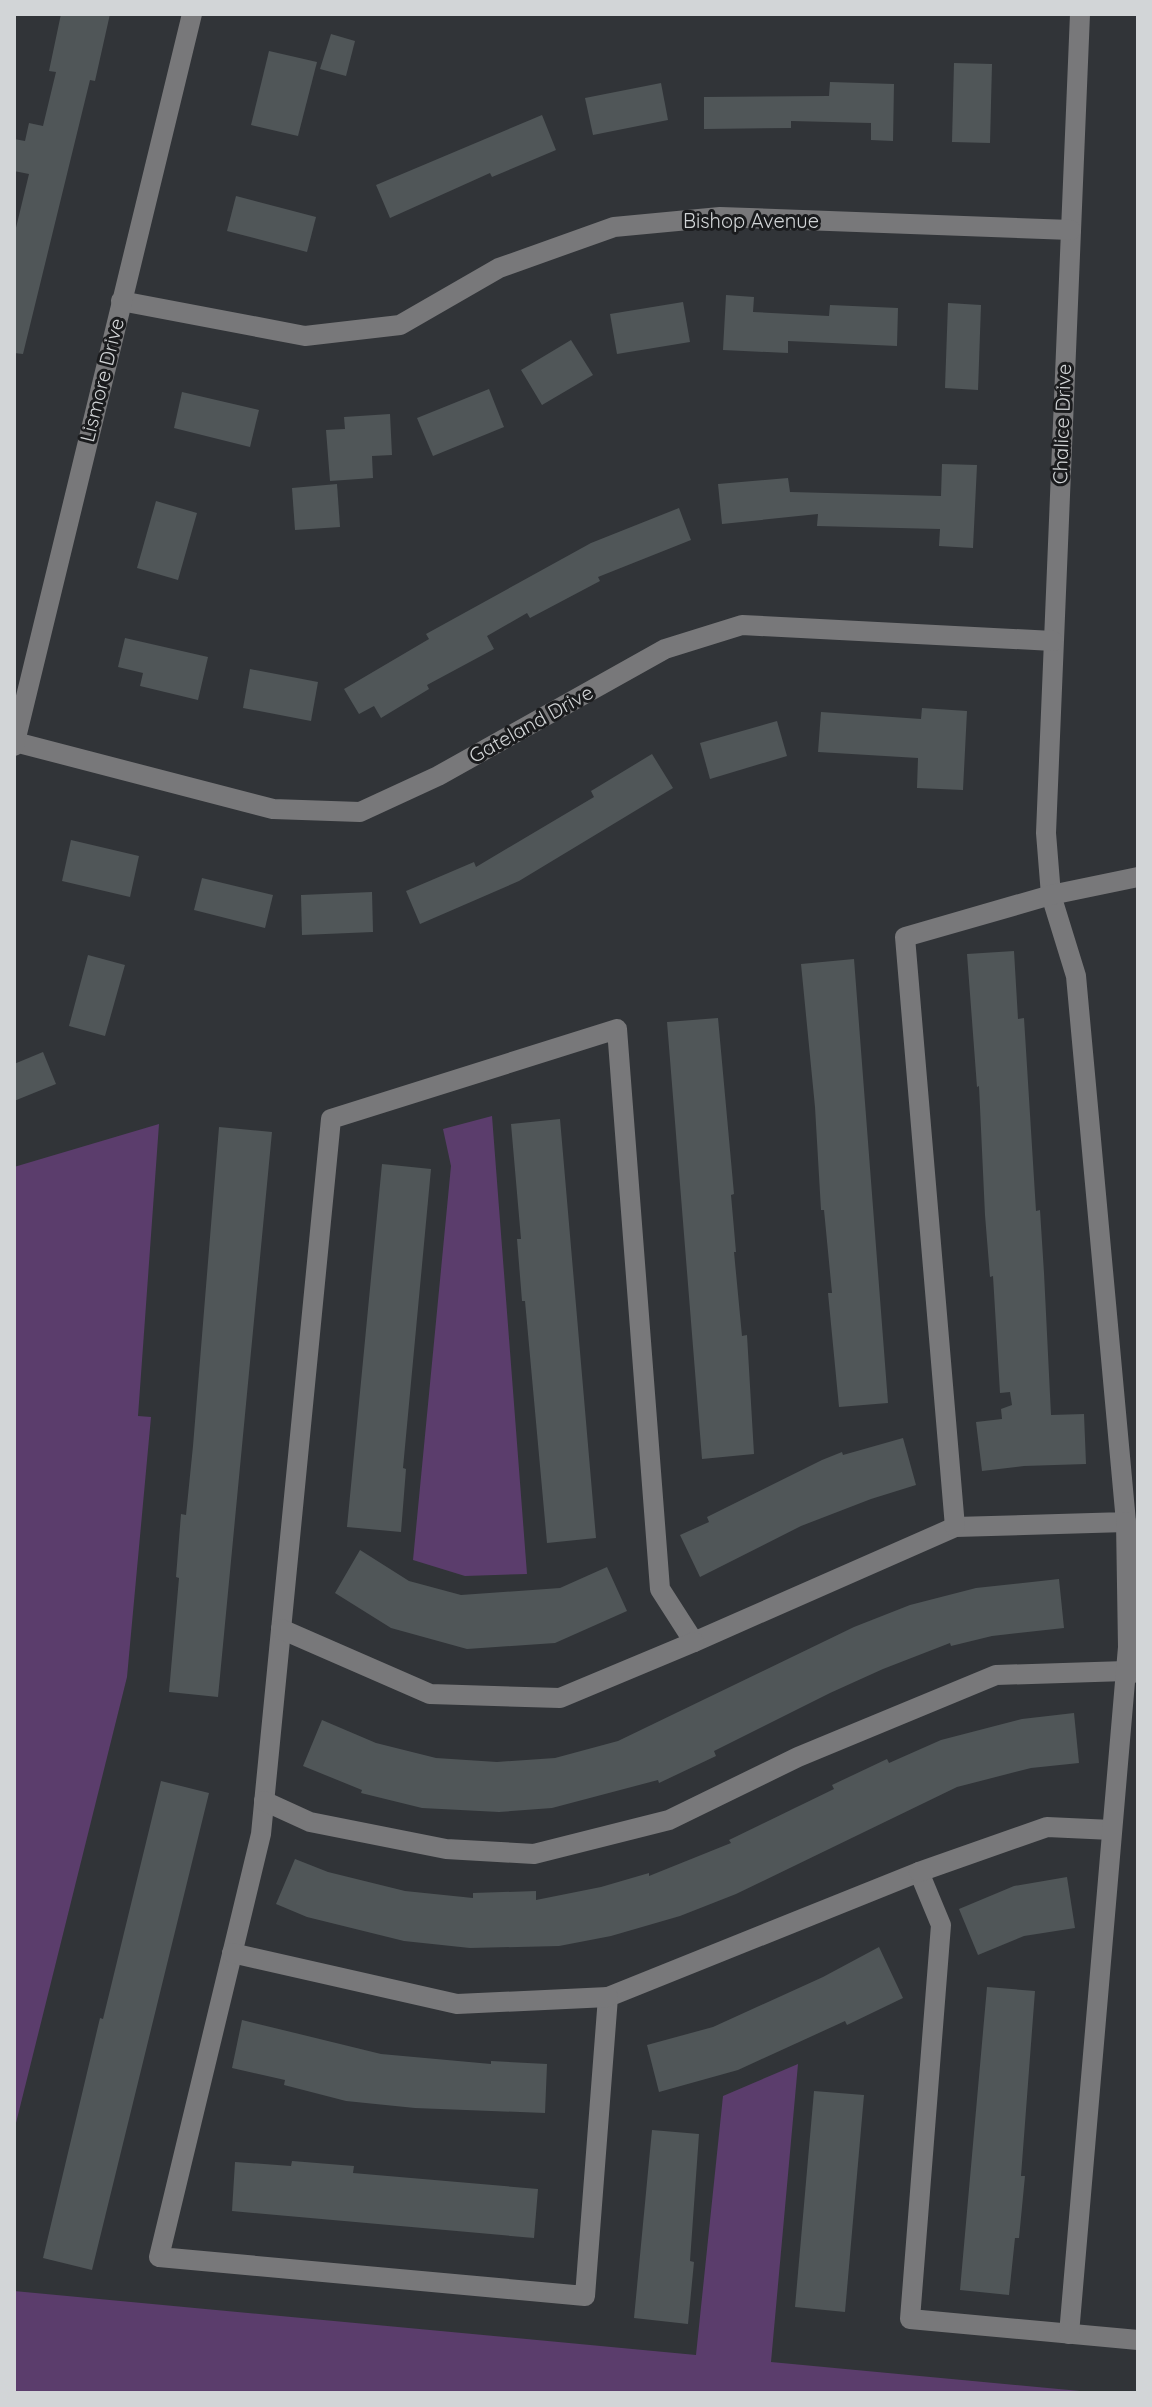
<svg xmlns="http://www.w3.org/2000/svg" width="1152" height="2407" viewBox="0 0 1152 2407" font-family="Quicksand,sans-serif">
  <rect width="100%" height="100%" fill="#313438"/>
  <g fill="#5b3d6c">
    <polygon points="492,1116 527,1574 465,1576 413,1560 451,1166 443,1129"/>
    <polygon points="159,1124 138,1416 151,1417 127,1677 14,2131 14,1167"/>
    <polygon points="798,2064 771,2362 1101,2393 14,2393 14,2291 696,2355 723,2096"/>
  </g>
  <g fill="#505658">
    <polygon points="61,14 110,14 95,81 90,80 23,354 14,353 14,236 29,174 14,171 14,139 25,141 29,123 43,126 56,72 49,71"/>
    <polygon points="331,34 355,41 346,76 320,69"/>
    <polygon points="269,51 317,62 298,136 251,125"/>
    <polygon points="954,63 992,64 990,143 952,142"/>
    <polygon points="830,82 894,84 893,141 871,140 871,123 791,121 791,128 704,129 704,97 829,96"/>
    <polygon points="661,83 668,120 593,135 585,98"/>
    <polygon points="542,115 556,150 492,177 490,173 390,218 376,185"/>
    <polygon points="236,196 316,217 307,252 227,231"/>
    <polygon points="726,295 754,297 753,312 829,316 830,305 898,308 897,346 788,341 788,353 723,350"/>
    <polygon points="683,302 690,342 617,354 610,314"/>
    <polygon points="948,303 981,305 978,390 945,388"/>
    <polygon points="571,340 593,375 542,405 521,370"/>
    <polygon points="489,389 504,427 433,456 417,418"/>
    <polygon points="182,392 259,410 250,447 174,428"/>
    <polygon points="390,414 392,455 372,456 373,478 330,481 326,430 345,429 344,417"/>
    <polygon points="942,464 977,465 973,548 939,546 940,529 817,526 818,514 722,524 718,484 788,478 790,492 941,496"/>
    <polygon points="337,484 340,527 295,530 292,488"/>
    <polygon points="156,501 197,513 178,580 137,568"/>
    <polygon points="679,508 691,540 598,577 600,581 530,618 527,613 487,636 494,649 427,685 429,689 381,718 374,706 359,714 344,689 429,639 426,634 591,543"/>
    <polygon points="125,638 208,657 198,700 140,686 143,673 118,667"/>
    <polygon points="250,669 318,682 311,721 243,708"/>
    <polygon points="922,708 967,711 963,790 917,788 918,758 818,752 821,712 921,719"/>
    <polygon points="777,721 787,756 710,779 700,743"/>
    <polygon points="652,754 673,788 519,881 420,924 406,891 474,862 476,867 594,797 591,791"/>
    <polygon points="71,840 139,856 130,897 62,881"/>
    <polygon points="202,878 273,895 265,928 194,910"/>
    <polygon points="372,892 373,932 302,935 301,895"/>
    <polygon points="1014,951 1018,1019 1024,1018 1036,1211 1040,1210 1044,1273 1051,1415 1084,1414 1086,1464 1024,1466 982,1471 976,1422 1002,1419 1001,1409 1012,1405 1010,1392 1000,1393 993,1276 990,1277 985,1215 979,1086 977,1087 967,954"/>
    <polygon points="88,955 125,965 105,1036 69,1026"/>
    <polygon points="854,959 888,1403 839,1407 828,1293 832,1293 824,1210 821,1210 815,1107 801,964"/>
    <polygon points="718,1018 734,1194 731,1195 736,1252 734,1252 742,1336 747,1335 754,1454 702,1459 667,1022"/>
    <polygon points="43,1052 56,1084 14,1101 14,1064"/>
    <polygon points="560,1119 596,1538 547,1543 525,1301 522,1301 517,1239 521,1239 511,1124"/>
    <polygon points="219,1127 272,1132 218,1697 169,1692 179,1578 176,1577 181,1514 186,1515 193,1446"/>
    <polygon points="382,1164 431,1169 403,1468 406,1469 401,1532 347,1527"/>
    <polygon points="903,1438 916,1485 871,1499 801,1526 700,1577 680,1535 709,1522 707,1517 822,1460 842,1452 843,1455"/>
    <polygon points="360,1550 409,1581 461,1595 560,1588 607,1567 627,1611 555,1643 467,1649 391,1628 335,1593"/>
    <polygon points="1059,1579 1064,1628 992,1636 951,1646 950,1643 883,1669 830,1693 714,1751 716,1756 659,1783 658,1780 552,1808 499,1812 422,1808 361,1793 362,1790 303,1766 322,1720 376,1743 436,1758 497,1762 555,1758 618,1741 854,1627 910,1605 976,1588"/>
    <polygon points="1074,1713 1079,1763 1031,1768 957,1787 736,1894 680,1916 611,1936 559,1946 470,1948 404,1941 307,1917 276,1904 295,1859 328,1872 405,1891 473,1898 473,1893 536,1891 536,1900 601,1887 649,1873 649,1876 731,1843 729,1840 834,1789 832,1785 887,1759 889,1763 941,1740 1022,1719"/>
    <polygon points="161,1781 209,1793 92,2270 43,2258 100,2018 103,2019"/>
    <polygon points="1067,1877 1075,1928 1024,1936 978,1955 959,1909 1014,1886"/>
    <polygon points="879,1947 903,1998 847,2025 845,2021 738,2070 659,2092 647,2045 713,2027 823,1977"/>
    <polygon points="987,1987 1035,1991 1021,2176 1025,2176 1019,2238 1015,2238 1009,2295 960,2290"/>
    <polygon points="242,2020 381,2054 491,2064 491,2061 547,2064 545,2113 415,2108 346,2101 284,2085 285,2080 232,2068"/>
    <polygon points="814,2091 864,2095 845,2312 795,2307"/>
    <polygon points="652,2130 699,2134 690,2261 694,2262 688,2324 634,2318"/>
    <polygon points="292,2161 354,2166 353,2173 538,2189 534,2238 232,2211 235,2162 291,2166"/>
  </g>
  <g fill="none" stroke-linecap="round" stroke-linejoin="round">
    <g stroke="#78787a" stroke-width="20">
      <polyline points="1080,14 1046,833 1051,895 1076,976 1126,1522 955,1527 694,1642 660,1589 617,1029 331,1119 261,1834 159,2257 585,2296 608,1997 919,1872 941,1925 910,2319 1138,2340"/>
      <polyline points="121,301 305,336 400,325 499,268 614,227 720,217 1071,230"/>
      <polyline points="15,742 273,809 360,812 438,776 665,649 742,625 1053,641"/>
      <polyline points="14,746 192,14"/>
      <polyline points="955,1527 905,937 1051,895 1138,877"/>
      <polyline points="281,1629 430,1694 560,1698 694,1642"/>
      <polyline points="264,1801 310,1822 446,1849 534,1854 669,1820 798,1757 996,1675 1126,1671 1138,1673"/>
      <polyline points="919,1872 1047,1827 1112,1830"/>
      <polyline points="232,1953 457,2004 608,1997"/>
      <polyline points="1069,2334 1128,1647 1126,1522"/>
    </g>
  </g>
  <g text-anchor="middle" stroke-width="6" stroke-linejoin="round" paint-order="stroke">
    <g font-size="20" fill="#d2d5d7" stroke="#1a1b1d">
      <text x="751" y="228">Bishop Avenue</text>
      <text transform="translate(102 380) rotate(-76)" y="7">Lismore Drive</text>
      <text transform="translate(1062 424) rotate(-88)" y="7">Chalice Drive</text>
      <text transform="translate(531 724) rotate(-29)" y="7">Gateland Drive</text>
    </g>
  </g>
  <rect width="1152" height="2407" fill="none" stroke="#d2d5d7" stroke-width="32"/>
</svg>
